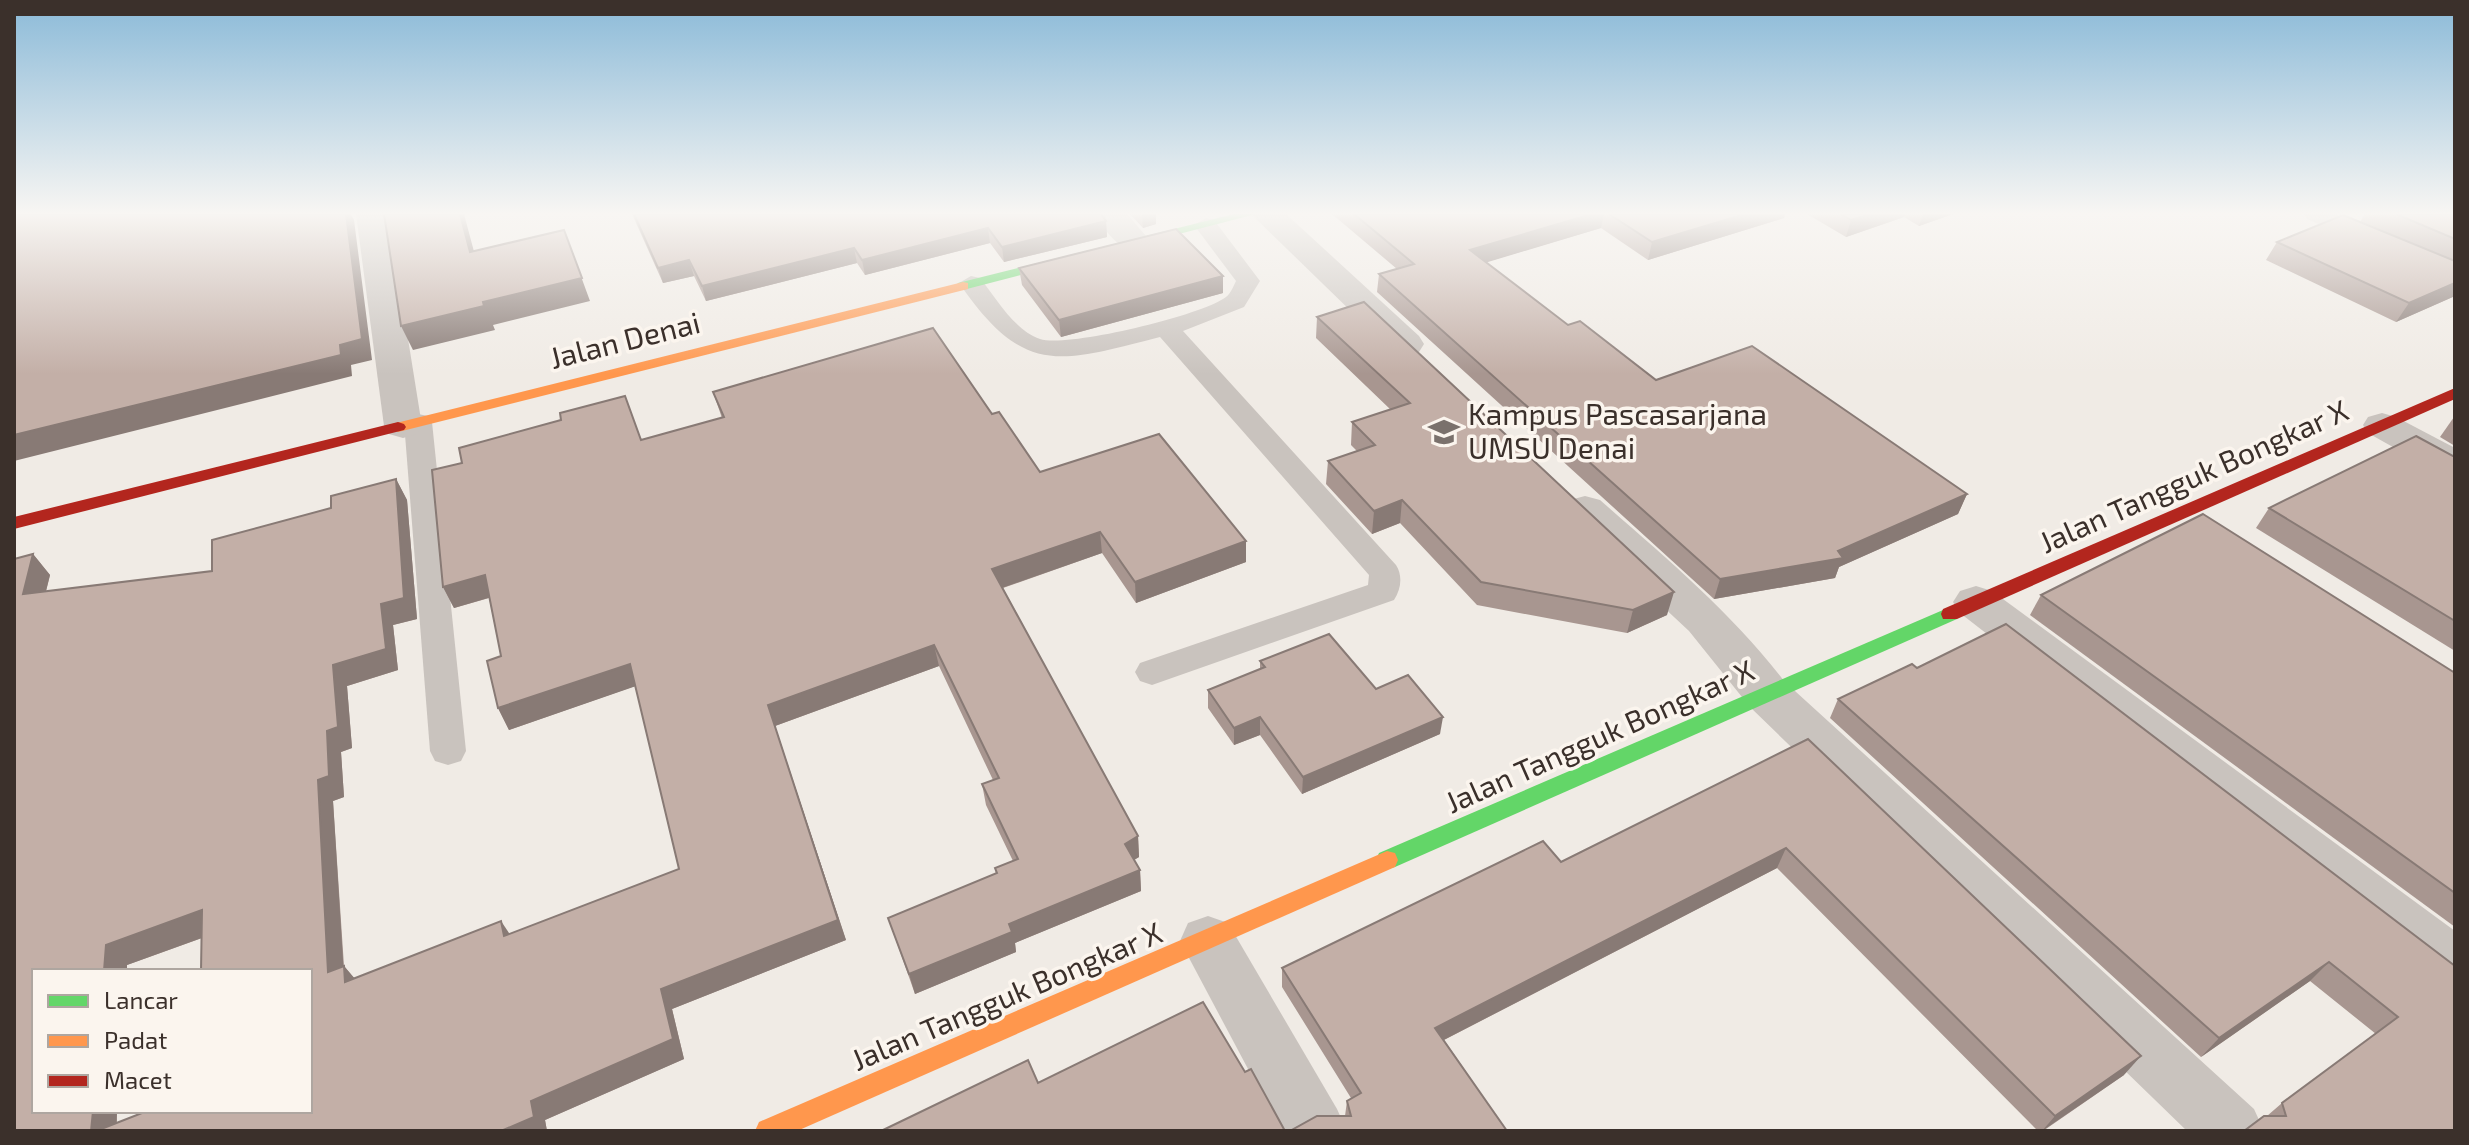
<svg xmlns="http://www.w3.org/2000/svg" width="2469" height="1145" viewBox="0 0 2469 1145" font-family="'Exo 2',sans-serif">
  <rect width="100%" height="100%" fill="#f0ebe5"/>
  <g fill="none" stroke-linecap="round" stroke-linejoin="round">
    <g fill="#c9c3be" fill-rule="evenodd">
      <polygon points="2304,214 2335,214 2376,232 2380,237 2376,242 2360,242 2307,219"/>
      <path d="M1206 218 1214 220 1260 281 1244 307 1183 331 1396 565C1403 576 1401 589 1394 600L1152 685 1140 681 1135 672 1140 663 1368 585 1369 575 1160 337C1058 363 1024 377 959 283L971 276 980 278C996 298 1014 330 1040 339 1068 348 1203 315 1226 297 1231 293 1233 287 1236 281L1194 225Z"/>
      <polygon points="418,414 428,416 432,422 466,751 461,761 448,765 435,761 430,751 404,422 408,416"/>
    </g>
    <g fill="#c9c3be" fill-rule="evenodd">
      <polygon points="356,214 388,214 422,426 417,434 403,438 389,434 384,426"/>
      <path d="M1094 214H1127L1152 243 1148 250C1122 256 1108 234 1094 214Z"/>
      <polygon points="1251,214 1286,214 1419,336 1424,344 1419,352 1406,355 1393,352"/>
      <polygon points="2382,413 2396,417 2455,448 2455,478 2441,474 2368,433 2363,425 2368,417"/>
      <path d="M1585 496 1600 500C1665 557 1731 612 1784 681L2254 1109 2264 1131H2187L1750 707 1689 631 1570 520 1564 510 1570 500Z"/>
      <polygon points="1976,586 1992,591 2455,931 2455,990 2435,982 1960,613 1953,602 1960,591"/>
      <polygon points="1208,916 1228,923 1337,1109 1347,1131 1281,1131 1180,941 1188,923"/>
    </g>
    <g fill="#63d668" fill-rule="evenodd">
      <polygon points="1234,214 1256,214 963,290 956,286 958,283"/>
      <polygon points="1950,607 1959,614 1957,619 1395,867 1387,869 1379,867 1376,860 1379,853"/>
    </g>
    <g fill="#ff974d" fill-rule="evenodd">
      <polygon points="963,282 968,283 968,289 398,432 390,427 392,424"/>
      <polygon points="1387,851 1395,853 1398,860 1395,867 797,1131 755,1131 759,1122"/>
    </g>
    <g fill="#b3261e" fill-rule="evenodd">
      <polygon points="2455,388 2455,399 1957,619 1943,619 1941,614 1943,609"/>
      <polygon points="398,422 404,424 406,427 404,430 14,529 14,517"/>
    </g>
  </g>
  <g fill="#a89690" fill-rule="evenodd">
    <polygon points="632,214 1101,214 1106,221 1107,237 1004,262 990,243 865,275 857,263 706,301 694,276 663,283"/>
    <polygon points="1130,214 1156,214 1156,224 1143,228"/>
    <polygon points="1332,214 1785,214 1784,218 1648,260 1601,228 1486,262 1568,325 1656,380 1967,494 1958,514 1839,567 1835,578 1714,599 1377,292 1379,274 1397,269"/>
    <polygon points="1807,214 1953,214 1919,226 1904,217 1846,237"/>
    <polygon points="2365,214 2455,214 2455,296 2396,322 2266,260 2277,242 2360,222"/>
    <polygon points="1019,268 1223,276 1223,293 1061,337 1022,285"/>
    <polygon points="1317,317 1667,615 1627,633 1477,605 1400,523 1372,534 1326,484 1328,461 1357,451 1351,445 1352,422 1391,410 1316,338"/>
    <path d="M713 392 992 414 1040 472 1246 562 1136 603 1102 553 1003 588 1138 836 1139 857 1134 860 1140 870 1141 891 1015 943 1016 952 915 994 888 918 996 874 995 868 1013 861 986 805 982 784 993 780 939 666 775 726 846 940 672 1009 684 1059 545 1120 547 1131H14L33 554 50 575 46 591 212 571 331 508 396 479 407 500 417 619 393 625 398 670 347 686 352 748 341 752 344 797 333 801 344 966 354 978 510 934 679 869 635 686 509 730 498 708 501 656 489 598 454 608 443 587 641 440 722 418ZM202 938 310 1111 117 1123V1111L34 971H127V965Z"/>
    <polygon points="2454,417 2455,417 2455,446 2440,437"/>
    <polygon points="2455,457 2455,651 2256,528 2269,508"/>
    <polygon points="2041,595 2455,673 2455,927 2030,615"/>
    <polygon points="1260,661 1376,689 1440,734 1302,794 1260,735 1234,745 1208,708 1208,690 1260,669"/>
    <polygon points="1917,668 2455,966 2455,1131 2267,1116 2282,1103 2376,1034 2310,981 2201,1057 1830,718 1838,699"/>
    <polygon points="1808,739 2124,1075 2043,1131 2038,1131 1777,868 1444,1040 1507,1131 1345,1116 1347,1101 1351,1098 1282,987 1282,968 1561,862"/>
  </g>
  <g fill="#887a75">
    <polygon points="344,214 351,214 354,220 372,360 351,365 352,376 14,461 14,435 340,345"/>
    <polygon points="460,214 464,214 480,274 470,252"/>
    <polygon points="1142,214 1156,214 1156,224 1143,228"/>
    <polygon points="1592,214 1604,214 1601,228 1468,268 1470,250"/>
    <polygon points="1745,214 1785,214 1784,218 1648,260 1652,242"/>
    <polygon points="1870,214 1905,214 1904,217 1846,237 1851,220"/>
    <polygon points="1923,214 1953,214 1919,226"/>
    <polygon points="1106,221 1107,237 1004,262 1002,247"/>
    <polygon points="988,228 990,243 865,275 862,260"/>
    <polygon points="564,230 590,301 493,325 495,330 413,350 401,326 483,302"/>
    <polygon points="854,248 857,263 706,301 702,286"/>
    <polygon points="689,260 694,276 663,283 658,268"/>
    <polygon points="1223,276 1223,293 1061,337 1059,320"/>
    <polygon points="2455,283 2455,296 2396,322 2409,303"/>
    <polygon points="396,479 407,500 417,619 393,625 398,670 347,686 352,748 341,752 344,797 333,801 345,992 328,972 318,780 327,731 333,665 381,604"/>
    <polygon points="1967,494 1958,514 1839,567 1835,578 1714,599 1720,579 1838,551"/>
    <polygon points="1402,500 1400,523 1372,534 1374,511"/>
    <polygon points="1100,532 1102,553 996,590 992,569"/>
    <polygon points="1246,541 1246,562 1136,603 1135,582"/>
    <polygon points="33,554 50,575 40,615 23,594"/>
    <polygon points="485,575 495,596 454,608 443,587"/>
    <polygon points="1674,592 1667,615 1627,633 1633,610"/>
    <polygon points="934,645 939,666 775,726 846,940 672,1009 684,1059 545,1120 547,1131 501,1131 531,1101 661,989 768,705"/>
    <polygon points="630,664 639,685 509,730 498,708"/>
    <polygon points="1260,717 1260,735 1234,745 1234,728"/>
    <polygon points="1443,717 1440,734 1302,794 1303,777"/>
    <polygon points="1138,836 1139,857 1127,864 1125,844"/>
    <polygon points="1786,848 1777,868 1432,1046 1435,1028"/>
    <polygon points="1140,870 1141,891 1015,943 1016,952 915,994 909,974 1009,924"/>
    <polygon points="202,910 221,931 127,965 127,971 104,971 106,945"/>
    <polygon points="501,921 515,942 504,936"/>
    <polygon points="2329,962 2310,981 2201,1057 2219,1038"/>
    <polygon points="344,966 361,986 345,982"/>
    <polygon points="2141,1056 2124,1075 2042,1131 2055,1116"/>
    <polygon points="93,1111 117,1111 116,1131 91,1131"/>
  </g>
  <g fill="#c3afa7" stroke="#887a75" stroke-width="2">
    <polygon points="14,214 346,214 362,339 340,345 341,355 14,435"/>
    <polygon points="384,214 460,214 470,252 564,230 582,278 483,302 484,306 401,326"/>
    <polygon points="634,214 1101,214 1106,221 1002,247 988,228 862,260 854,248 702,286 689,260 658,268"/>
    <polygon points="1354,214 1592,214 1470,250 1568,325 1580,321 1656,380 1752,346 1967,494 1838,551 1843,558 1720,579 1379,274 1414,264"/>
    <polygon points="1609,214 1745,214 1652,242"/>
    <polygon points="1841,214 1870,214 1851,220"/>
    <polygon points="2396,214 2455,214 2455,239"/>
    <polygon points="2343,215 2455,261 2455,283 2409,303 2277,242"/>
    <polygon points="1176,229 1223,276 1059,320 1019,268"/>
    <polygon points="1364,302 1674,592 1633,610 1481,582 1402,500 1374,511 1328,461 1375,445 1352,422 1410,403 1317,317"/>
    <polygon points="933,328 992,414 999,412 1040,472 1159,434 1246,541 1135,582 1100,532 992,569 1138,836 1125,844 1140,870 1009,924 1012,932 909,974 888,918 997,873 995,868 1018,859 982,784 999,778 934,645 768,705 838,920 661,989 673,1039 531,1101 534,1117 501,1131 96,1131 147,1111 310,1111 310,971 201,971 202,910 106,945 104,971 34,971 34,1111 93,1111 91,1131 14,1131 14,559 33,554 23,594 212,571 212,540 331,508 331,496 396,479 404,598 381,604 386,649 333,665 338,727 327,731 329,776 318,780 328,972 344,966 345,982 501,921 504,936 679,869 630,664 498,708 487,661 501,656 485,575 443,587 432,470 462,463 459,448 561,420 560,413 625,396 641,440 724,417 713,392"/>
    <polygon points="2416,436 2455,457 2455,621 2269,508"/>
    <polygon points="2203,514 2455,673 2455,893 2041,595"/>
    <polygon points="2006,624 2455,966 2455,1131 2244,1131 2264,1116 2286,1116 2282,1103 2398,1017 2329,962 2219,1038 1838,699 1912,664 1917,668"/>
    <polygon points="1329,634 1376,689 1408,675 1443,717 1303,777 1260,717 1234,728 1208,690 1265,667 1260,661"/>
    <polygon points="1808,739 2141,1056 2055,1116 1786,848 1435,1028 1507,1131 1290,1131 1317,1116 1351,1116 1347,1101 1361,1093 1282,968 1543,841 1561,862"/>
    <polygon points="1203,1002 1245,1072 1251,1069 1285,1131 881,1131 1028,1060 1038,1083"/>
  </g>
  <linearGradient id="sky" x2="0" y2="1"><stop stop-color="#8bbad8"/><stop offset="0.57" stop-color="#f8f6f3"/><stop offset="1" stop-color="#f8f6f3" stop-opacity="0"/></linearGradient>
  <rect width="2469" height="374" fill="url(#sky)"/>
  <defs>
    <symbol id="university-bare" viewBox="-9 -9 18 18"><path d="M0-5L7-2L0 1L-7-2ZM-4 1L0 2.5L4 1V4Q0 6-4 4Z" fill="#7a716c" stroke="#fbf5ee" stroke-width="2.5" paint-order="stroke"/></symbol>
  </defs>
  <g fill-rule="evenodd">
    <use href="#university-bare" x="1422" y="410" width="44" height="44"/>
  </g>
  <g text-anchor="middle" stroke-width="7" stroke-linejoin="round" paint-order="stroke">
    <g font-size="30" fill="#3b302b" stroke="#fbf5ee">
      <text transform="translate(625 341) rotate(-14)" y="10">Jalan Denai</text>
      <text transform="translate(2194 477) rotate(-24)" y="10">Jalan Tangguk Bongkar X</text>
      <text transform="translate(1600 737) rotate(-24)" y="10">Jalan Tangguk Bongkar X</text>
      <text transform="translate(1007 997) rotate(-23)" y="10">Jalan Tangguk Bongkar X</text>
    </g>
    <g font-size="30" fill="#3b302b" stroke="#fbf5ee" text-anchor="start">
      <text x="1468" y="425">Kampus Pascasarjana<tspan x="1468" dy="34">UMSU Denai</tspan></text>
    </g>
  </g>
  <rect width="2469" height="1145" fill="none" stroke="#3b302b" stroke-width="32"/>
  <rect x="32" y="969" width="280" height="144" fill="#fbf5ee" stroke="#aea6a0" stroke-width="2"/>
  <rect x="48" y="995" width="40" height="12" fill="#63d668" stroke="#aea6a0" stroke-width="2"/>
  <text x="104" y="1009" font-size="24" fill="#3b302b">Lancar</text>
  <rect x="48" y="1035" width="40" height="12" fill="#ff974d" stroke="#aea6a0" stroke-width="2"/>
  <text x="104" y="1049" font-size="24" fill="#3b302b">Padat</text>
  <rect x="48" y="1075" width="40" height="12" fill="#b3261e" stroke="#aea6a0" stroke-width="2"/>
  <text x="104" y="1089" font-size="24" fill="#3b302b">Macet</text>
</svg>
